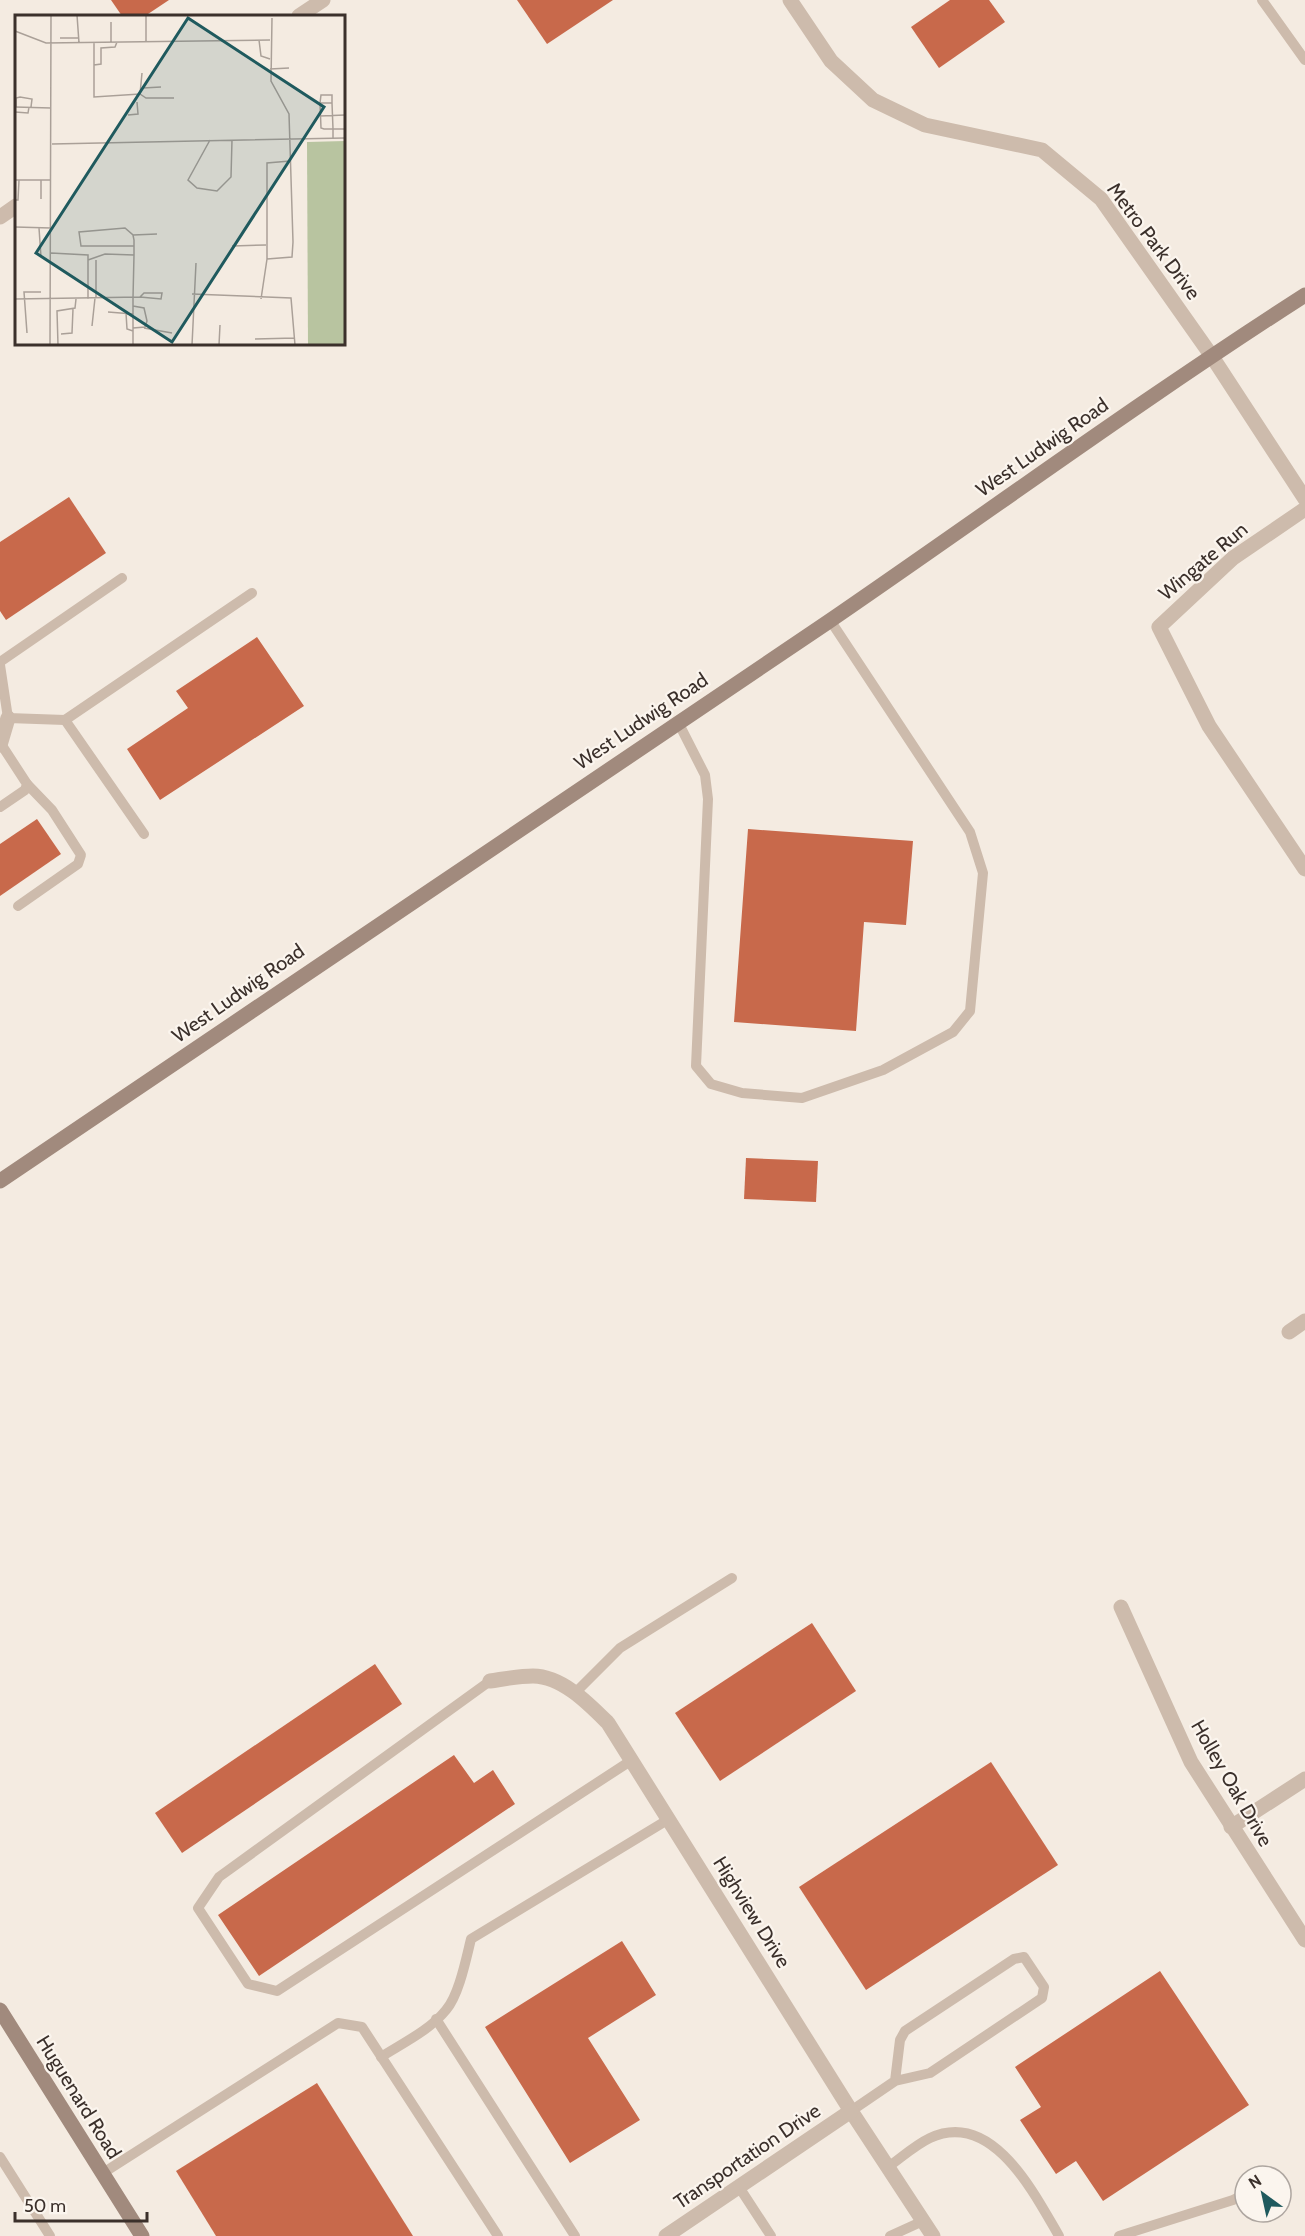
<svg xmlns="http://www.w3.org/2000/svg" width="1305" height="2236" viewBox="0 0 1305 2236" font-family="Cabin,sans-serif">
  <rect width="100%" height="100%" fill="#f4ebe1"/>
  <g fill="#c8694b">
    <polygon points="111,0 169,0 145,16 122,16"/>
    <polygon points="517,0 613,0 547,44"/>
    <polygon points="950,0 989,0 1005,22 939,68 911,27"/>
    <polygon points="69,497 106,553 6,620 0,611 0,542"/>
    <polygon points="257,637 304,706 160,800 127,749 188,708 176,691"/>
    <polygon points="37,819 61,854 0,896 0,844"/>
    <polygon points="748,829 913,841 906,925 864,922 856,1031 734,1022"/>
    <polygon points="746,1158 818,1161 816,1202 744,1199"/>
    <polygon points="812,1623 856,1691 720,1781 675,1713"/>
    <polygon points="375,1664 402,1704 182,1853 155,1813"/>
    <polygon points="454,1755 474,1783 493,1770 515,1804 259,1976 218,1915"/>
    <polygon points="991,1762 1058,1865 866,1990 799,1887"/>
    <polygon points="622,1941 656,1995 588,2038 640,2120 570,2163 485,2027"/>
    <polygon points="1160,1971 1249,2105 1103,2201 1076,2161 1056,2174 1020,2120 1041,2107 1015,2067"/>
    <polygon points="317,2083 413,2236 216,2236 176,2171"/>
  </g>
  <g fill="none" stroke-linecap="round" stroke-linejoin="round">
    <g stroke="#cdbbac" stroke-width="10">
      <polyline points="1262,0 1305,60"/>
      <polyline points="0,662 122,578"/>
      <polyline points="0,665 8,718 65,720 252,593"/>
      <polyline points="65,720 144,834"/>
      <polyline points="678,722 705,775 708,799 696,1066 711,1084 742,1093 802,1098 883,1070 953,1032 970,1011 983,873 970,832 830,620"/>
      <polyline points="0,807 25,790 27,784 1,744"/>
      <polyline points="18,906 78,864 81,855 52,810 27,784"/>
      <polyline points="490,1681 219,1877 198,1908 248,1984 277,1991 632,1760"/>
      <polyline points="575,1693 620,1648 732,1578"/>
      <polyline points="436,2019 575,2236"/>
      <path d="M381 2057C403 2043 430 2030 446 2010 459 1995 466 1959 471 1939L669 1819"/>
      <polyline points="851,2111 895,2081 900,2040 905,2031 1014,1959 1024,1957 1044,1987 1042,1998 930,2073 895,2081"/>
      <polyline points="0,2157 50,2236"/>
      <path d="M888 2167C901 2158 915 2145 930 2138 992 2109 1034 2193 1059 2236"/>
      <polyline points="103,2173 338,2023 362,2027 498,2236"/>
      <polyline points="739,2187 771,2236"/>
      <polyline points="890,2236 923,2221"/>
      <polyline points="1119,2236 1233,2200 1245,2194"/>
    </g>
    <g stroke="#cdbbac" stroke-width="15">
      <polyline points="790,0 831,61 873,100 925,125 1042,150 1101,199 1211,355 1305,499"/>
      <polyline points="299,16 323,0"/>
      <polyline points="0,217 16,206"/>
      <polyline points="1305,509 1233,558 1159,627 1209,726 1305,869"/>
      <polyline points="0,745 8,718"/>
      <polyline points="1289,1332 1305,1321"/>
      <polyline points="1121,1607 1191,1762 1305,1940"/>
      <path d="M490 1681C504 1679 519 1676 533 1676 562 1676 589 1704 608 1723L851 2111 933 2236"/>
      <polyline points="1231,1827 1305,1779"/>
      <polyline points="666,2236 851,2111"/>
    </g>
    <g stroke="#a18a7d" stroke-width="15">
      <path d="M0 1181C276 994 552 809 828 622 987 513 1143 399 1305 295"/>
      <polyline points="0,2010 142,2236"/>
    </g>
  </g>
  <g text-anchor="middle" stroke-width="4.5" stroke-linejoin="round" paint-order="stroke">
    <g font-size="20" fill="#3b302b" stroke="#fbf5ee">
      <text transform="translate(1154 241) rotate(53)" y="7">Metro Park Drive</text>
      <text transform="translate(1042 447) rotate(-35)" y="7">West Ludwig Road</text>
      <text transform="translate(1203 561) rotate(-40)" y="7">Wingate Run</text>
      <text transform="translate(641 721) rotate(-34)" y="7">West Ludwig Road</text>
      <text transform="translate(238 993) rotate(-35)" y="7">West Ludwig Road</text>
      <text transform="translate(1232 1783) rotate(60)" y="7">Holley Oak Drive</text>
      <text transform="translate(752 1912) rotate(58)" y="7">Highview Drive</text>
      <text transform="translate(79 2097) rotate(58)" y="7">Huguenard Road</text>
      <text transform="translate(747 2156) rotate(-34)" y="7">Transportation Drive</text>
    </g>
  </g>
  <g transform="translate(15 15)">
    <rect width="330" height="330" fill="#f4ebe1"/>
    <path d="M330 126V330H293L292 127Z" fill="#b8c4a0"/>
    <path fill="none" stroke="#aaa098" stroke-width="1.5" d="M62 0 64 28M131 0V27M96 7V27M0 16 31 28 255 25M45 23H64M244 25 246 41 255 44M79 28V82L125 79M79 50 86 49V33L100 32 102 27M255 54 274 53M128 73 146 72M125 79 131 83H159M125 79 127 58M305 88 306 80H317V88M0 92 36 93M1 92V83L5 82 17 84 16 92M0 97 13 98 14 92M113 100 123 99 122 87M305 101 330 100M318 123V114L317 88H305L306 113 309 114H330M195 125 173 165 182 173 202 176 216 162 217 125M37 129 330 123M0 165H36M26 165V184M0 185H3L4 165M0 212 36 213M24 213 26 242M118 220 142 219M217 231 251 230M36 238 73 240V284M252 244 277 242 278 227 274 99 256 66 257 3M73 245 90 239 119 240M177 279 276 283 280 330M81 283V245M0 284 125 282 129 278H147L146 284 125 282M246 284 252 244V148L275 146M118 291 129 293 132 306 130 312 118 313M93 297 118 299M111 298 112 314 118 316M77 311 80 283M129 313 157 318M12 318 9 277H26M46 319 57 318 58 294M240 324 280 323M35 330 36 0M43 330 42 296 60 293 61 284M118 330V283L119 240V225L118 220 110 213 64 217 66 231H119M177 330 181 248M204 330 205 310"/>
    <path fill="#1f5a5e" fill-opacity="0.15" stroke="#1f5a5e" stroke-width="3" d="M173 3 309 92 157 327 21 238Z"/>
    <rect width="330" height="330" fill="none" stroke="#3b302b" stroke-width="3"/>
  </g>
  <g transform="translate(1263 2194) rotate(327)"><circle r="28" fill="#fbf5ee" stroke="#aea6a0" stroke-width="1.5"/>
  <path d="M0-4.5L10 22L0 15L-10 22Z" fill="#1f5a5e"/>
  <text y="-9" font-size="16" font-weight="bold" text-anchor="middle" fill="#3b302b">N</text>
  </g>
  <path d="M15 2212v9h132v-9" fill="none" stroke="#3b302b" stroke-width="3"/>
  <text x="24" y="2212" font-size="18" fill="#3b302b" stroke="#fbf5ee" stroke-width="4.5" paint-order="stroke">50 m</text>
</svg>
